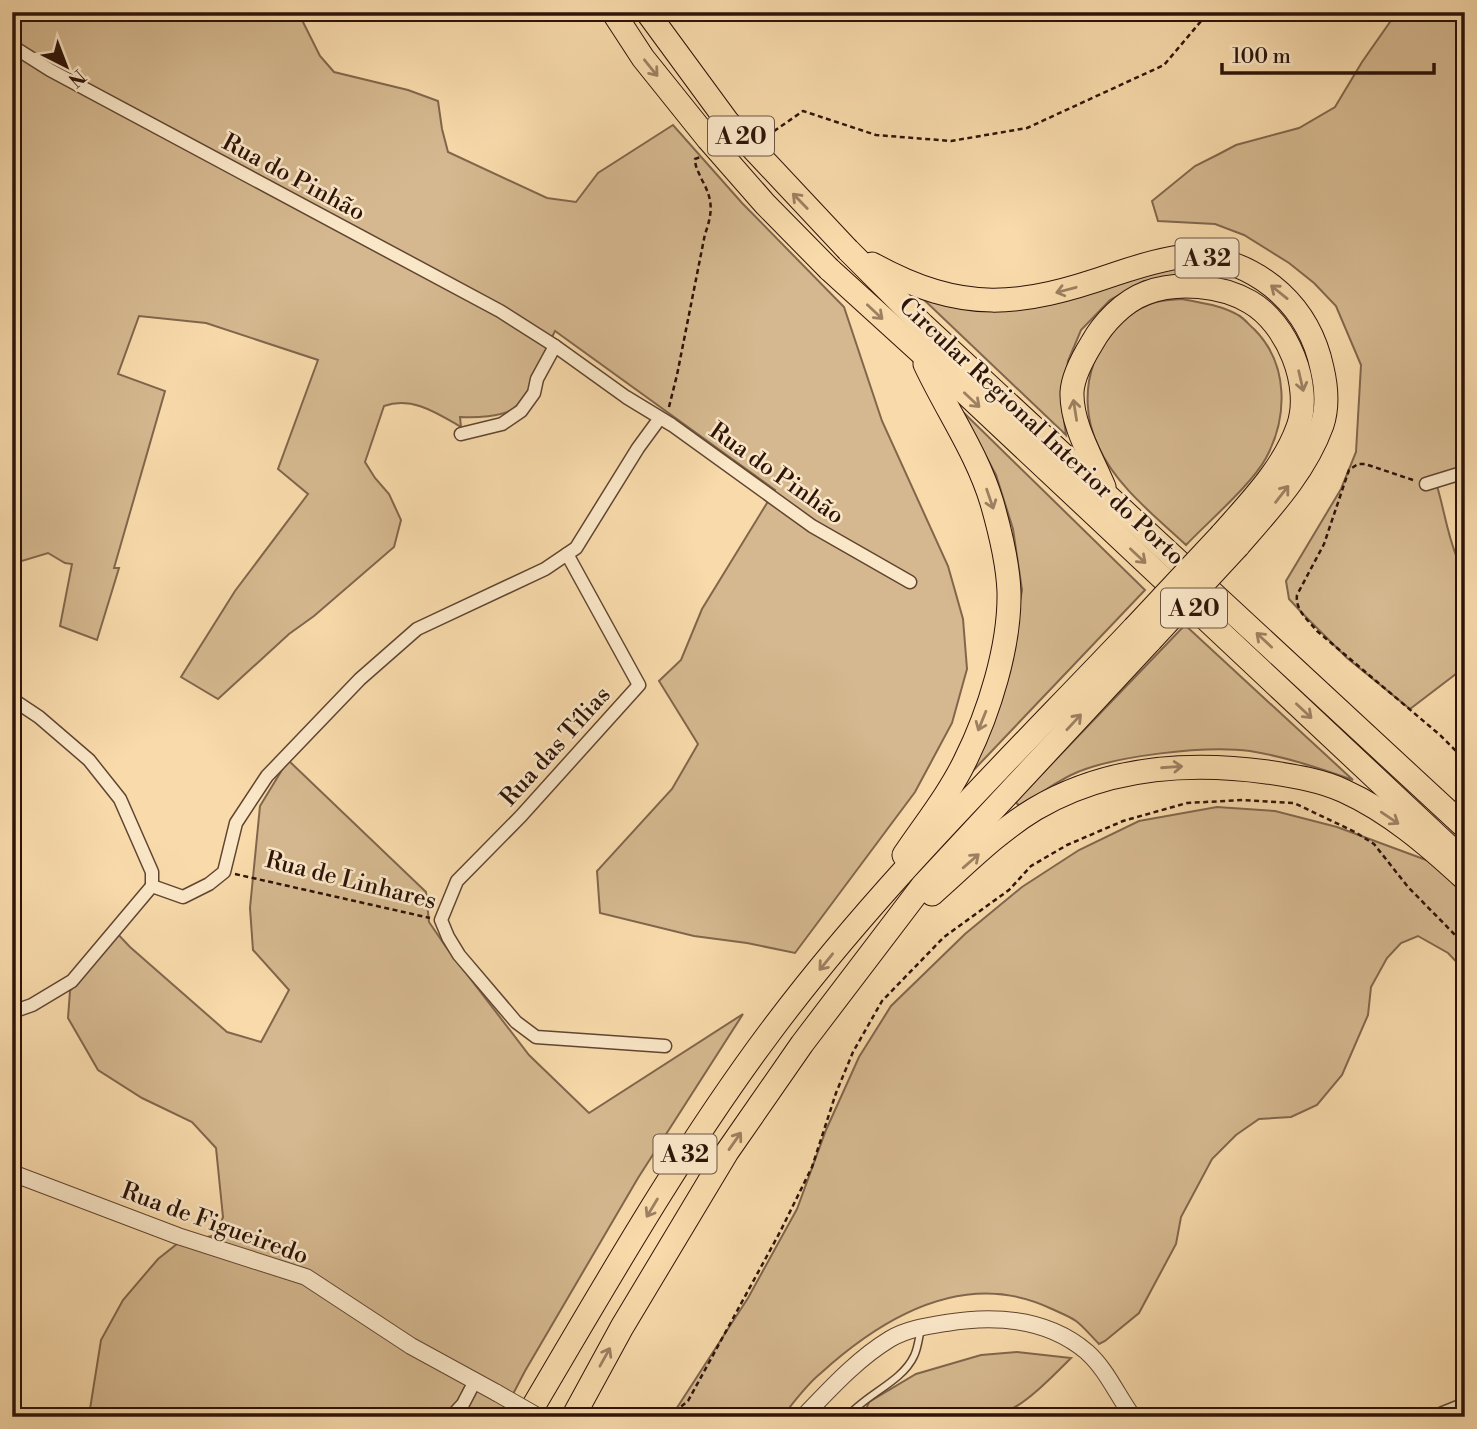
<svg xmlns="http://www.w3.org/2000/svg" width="1477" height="1429" viewBox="0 0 1477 1429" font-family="'Libre Bodoni',serif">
  <rect width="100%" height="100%" fill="#f8daab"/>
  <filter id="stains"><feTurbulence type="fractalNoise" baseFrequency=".00286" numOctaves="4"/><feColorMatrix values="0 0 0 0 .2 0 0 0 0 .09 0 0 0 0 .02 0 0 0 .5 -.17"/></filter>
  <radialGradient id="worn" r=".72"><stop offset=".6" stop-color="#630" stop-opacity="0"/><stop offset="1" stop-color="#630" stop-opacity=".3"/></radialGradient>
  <g fill="#d5b88f" stroke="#81664c" stroke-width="2">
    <path d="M12 12H298L320 56 334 72 408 90 438 101 442 129 448 152 547 198 576 202 598 173 673 125 742 203 844 307 882 421 948 566 963 619 967 669 952 723 915 792 795 953 747 943 694 936 600 913 597 871 672 789 698 744 659 681 681 660 702 609 775 490 555 331C545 350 532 395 514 408 503 417 474 418 460 417L461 427C437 413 412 396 384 406L365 462 375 478 389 494 401 520 394 547 314 616 289 634 218 699 181 677 235 591 308 494 278 469 318 360 206 323 139 316 118 374 165 391 114 568H119L97 640 60 626 72 564 65 563 48 553 12 564Z"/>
    <path d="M1397 12H1465V468L1437 486C1444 509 1447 533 1456 555L1465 558V667L1410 709 1347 658 1304 615 1289 599 1286 581 1341 489 1356 452 1361 365 1336 306 1314 283 1289 263 1244 235 1215 224 1158 221 1152 201 1195 166 1219 154 1236 145 1299 128 1335 107 1362 62Z"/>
    <polygon points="1191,267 1194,276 1144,281 1110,300 1081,330 1068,361 1062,405 1066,435 920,296 966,306 1148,271"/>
    <path d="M1182 299C1201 303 1221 305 1238 315 1244 318 1249 325 1254 329 1289 364 1288 417 1266 458 1252 484 1208 522 1186 545 1155 516 1116 486 1098 446 1073 392 1094 327 1150 304 1159 300 1172 300 1182 299Z"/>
    <polygon points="962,411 1145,590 968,776 1010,659 1022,590 1013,529 996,475"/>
    <path d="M1185 625 1353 780C1319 768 1286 757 1250 751 1206 745 1110 756 1071 775 1053 784 1037 796 1020 806L1015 802Z"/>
    <polygon points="288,760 426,892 429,922 446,947 529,1055 589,1113 743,1014 638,1178 525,1371 501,1417 92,1417 90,1409 101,1340 123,1300 158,1259 177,1244 216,1235 223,1217 216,1148 192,1122 142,1098 98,1070 68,1018 70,991 114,930 130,947 227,1032 261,1042 289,990 253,950 250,908 260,806"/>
    <path d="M1217 807 1275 811 1337 827 1437 864 1465 885V971L1448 953 1418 936 1401 943 1387 958 1371 987 1368 1015 1342 1075 1317 1105 1291 1117 1259 1119 1236 1135 1212 1159 1181 1217 1176 1244 1139 1313 1105 1341 1099 1344C1091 1336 1084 1327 1076 1321 1069 1316 1060 1313 1052 1309 967 1268 884 1316 821 1373 806 1385 794 1402 782 1417H671L748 1298 797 1209 826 1130 859 1057 891 1006 965 934 1022 887 1079 850 1139 821Z"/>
    <path d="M1017 1352 1071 1358C1056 1373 1027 1403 1009 1410 972 1423 904 1417 863 1417L869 1402 916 1374 981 1355Z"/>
  </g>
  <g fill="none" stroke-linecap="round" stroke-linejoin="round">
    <defs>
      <path id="service" d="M847 1417C866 1394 902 1382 914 1356 918 1348 919 1337 921 1328"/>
      <g id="minor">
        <polyline points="12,46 50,70 500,311 555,346 626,397 672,425 812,526 910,582"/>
        <polyline points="461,434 502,424 521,411 534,393 537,379 555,346"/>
        <polyline points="1426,484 1465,472"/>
        <polyline points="567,554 639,685 521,816 457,881 441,920 448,937 459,955 516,1022 536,1037 665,1046"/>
        <polyline points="12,699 39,717 89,760 120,799 152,872 152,886"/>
        <polyline points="152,886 183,897 209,884 224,872 236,823 267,776 360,679 417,629 545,569 576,548 638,448 660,418"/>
        <polyline points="12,1012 32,1005 72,981 152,886"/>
        <polyline points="451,1417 463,1404 475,1381"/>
        <polyline points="1433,1417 1465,1404"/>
      </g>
      <g id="tertiary">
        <polyline points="12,1173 178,1236 306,1277 411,1346 497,1393"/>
        <path d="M803 1417C830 1389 857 1359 890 1339 907 1329 927 1326 946 1323 995 1315 1047 1318 1087 1352 1107 1370 1117 1395 1133 1417"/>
      </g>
      <g id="motorway">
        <polyline points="613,12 643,58 708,139"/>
        <polyline points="848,250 923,325 1465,827"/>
        <path d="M872 264C963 314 1020 307 1115 274 1136 267 1181 253 1203 256 1264 267 1309 307 1322 368 1326 385 1328 407 1322 425 1305 472 1270 509 1238 546"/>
        <polyline points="829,269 961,389 1465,862"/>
        <path d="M1104 487C1092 458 1071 424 1072 392 1073 375 1084 356 1092 343 1103 323 1124 301 1146 293 1177 281 1221 285 1250 302 1287 323 1313 386 1298 427 1283 469 1250 502 1221 535"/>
        <path d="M904 855C925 824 949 794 965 761 989 713 1010 646 1009 592 1008 563 1000 531 992 503 977 453 947 411 925 364"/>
        <path d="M932 894C965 865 997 832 1035 809 1106 767 1187 761 1267 772 1293 776 1321 780 1344 791 1390 812 1428 845 1465 879"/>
        <path d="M527 1417C604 1287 679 1154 770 1032 878 887 1010 759 1134 628"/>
        <polyline points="573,1417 622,1327 727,1152 802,1044 923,885 1151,640"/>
      </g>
    </defs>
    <use href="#service" stroke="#604531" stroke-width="9"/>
    <use href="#minor" stroke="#604531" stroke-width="15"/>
    <use href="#tertiary" stroke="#604531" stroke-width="18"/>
    <use href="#motorway" stroke="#2d1308" stroke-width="25"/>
    <g stroke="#2d1308" stroke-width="2.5" stroke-dasharray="5 3.5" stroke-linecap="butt">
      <polyline points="767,136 803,111 876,135 951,141 1027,128 1164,65 1202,20 1214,12"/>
      <path d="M669 407 677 375 705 234C713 212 713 200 702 180 699 173 695 167 695 159L700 157"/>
      <path d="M1413 480 1365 464H1358L1349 470 1324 544 1297 595C1295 610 1308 620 1317 631L1440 735 1465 760"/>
      <polyline points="235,874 430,918"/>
      <polyline points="668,1417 688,1401 780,1232 812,1167 836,1093 853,1052 882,1001 944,937 1009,890 1031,866 1067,845 1123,821 1187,803 1243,800 1294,803 1355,832 1374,844 1408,887 1465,945"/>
    </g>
    <use href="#service" stroke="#fae7c8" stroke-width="6"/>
    <use href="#minor" stroke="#fae7c8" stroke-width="12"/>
    <use href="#tertiary" stroke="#fae7c8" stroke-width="16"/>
    <use href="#motorway" stroke="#f8daab" stroke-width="23"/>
    <defs>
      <polyline id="tertiary-bridge" points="497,1393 539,1417"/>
      <g id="motorway-bridge">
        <polyline points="647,12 727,121 848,250"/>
        <polyline points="708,139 765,204 829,269"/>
        <polyline points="1134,628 1221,535"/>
        <polyline points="1151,640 1238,546"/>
      </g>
    </defs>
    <use href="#tertiary-bridge" stroke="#604531" stroke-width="18" stroke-linecap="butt"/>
    <use href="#motorway-bridge" stroke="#2d1308" stroke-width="25" stroke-linecap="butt"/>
    <use href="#tertiary-bridge" stroke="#fae7c8" stroke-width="16"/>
    <use href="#motorway-bridge" stroke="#f8daab" stroke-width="23"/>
  </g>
  <defs><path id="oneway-shaft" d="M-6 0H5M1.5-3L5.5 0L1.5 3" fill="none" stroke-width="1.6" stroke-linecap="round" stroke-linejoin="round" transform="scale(1.75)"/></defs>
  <g stroke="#9d8062">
    <use href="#oneway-shaft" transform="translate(651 68) rotate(51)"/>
    <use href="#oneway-shaft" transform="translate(800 201) rotate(-134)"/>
    <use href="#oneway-shaft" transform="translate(1066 290) rotate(165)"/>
    <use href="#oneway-shaft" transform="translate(1279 292) rotate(-141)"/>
    <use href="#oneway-shaft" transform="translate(875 312) rotate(43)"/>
    <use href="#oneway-shaft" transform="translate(1301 381) rotate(77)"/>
    <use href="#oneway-shaft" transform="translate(972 400) rotate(43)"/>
    <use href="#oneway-shaft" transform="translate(1075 410) rotate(-99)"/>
    <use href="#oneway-shaft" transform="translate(1282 494) rotate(-52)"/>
    <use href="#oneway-shaft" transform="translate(990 499) rotate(71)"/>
    <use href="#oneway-shaft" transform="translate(1138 556) rotate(43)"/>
    <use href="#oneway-shaft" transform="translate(1264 640) rotate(-137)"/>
    <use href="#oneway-shaft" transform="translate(1304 711) rotate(43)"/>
    <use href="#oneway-shaft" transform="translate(982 721) rotate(112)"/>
    <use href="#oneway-shaft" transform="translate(1074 722) rotate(-47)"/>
    <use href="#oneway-shaft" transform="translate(1172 767) rotate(-4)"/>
    <use href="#oneway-shaft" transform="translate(1390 818) rotate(34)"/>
    <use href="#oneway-shaft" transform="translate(971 861) rotate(-41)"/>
    <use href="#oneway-shaft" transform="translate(826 962) rotate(129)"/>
    <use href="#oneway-shaft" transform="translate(735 1141) rotate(-55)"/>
    <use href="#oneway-shaft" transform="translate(652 1208) rotate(121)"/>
    <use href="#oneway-shaft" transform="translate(605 1357) rotate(-61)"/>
  </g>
  <g text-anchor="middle" stroke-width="5" stroke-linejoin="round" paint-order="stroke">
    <g fill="#fae7c8" stroke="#6a5342" stroke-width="2">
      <rect x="708" y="116.5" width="66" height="39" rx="5"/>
      <rect x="1175.5" y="238.5" width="63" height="39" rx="5"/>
      <rect x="1161" y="588.5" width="66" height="39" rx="5"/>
      <rect x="653.5" y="1134.5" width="63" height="39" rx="5"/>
    </g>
    <g font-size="23" font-weight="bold" fill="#2d1308">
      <text x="741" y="144">A 20</text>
      <text x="1207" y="266">A 32</text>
      <text x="1194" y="616">A 20</text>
      <text x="685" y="1162">A 32</text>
    </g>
    <g font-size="24" fill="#2d1308" stroke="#fae7c8">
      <text transform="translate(294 177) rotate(28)" y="8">Rua do Pinhão</text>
      <text transform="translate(1042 431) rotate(43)" y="8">Circular Regional Interior do Porto</text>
      <text transform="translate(777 473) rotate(35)" y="8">Rua do Pinhão</text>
      <text transform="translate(555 746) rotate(-48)" y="8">Rua das Tílias</text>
      <text transform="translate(351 880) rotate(14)" y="8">Rua de Linhares</text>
      <text transform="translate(215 1223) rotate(20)" y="8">Rua de Figueiredo</text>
    </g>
  </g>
  <rect width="1477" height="1429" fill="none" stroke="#f8daab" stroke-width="42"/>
  <rect x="14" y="14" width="1449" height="1401" fill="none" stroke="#2d1308" stroke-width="3.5"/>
  <rect x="21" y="21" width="1435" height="1387" fill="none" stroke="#2d1308" stroke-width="2"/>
  <g transform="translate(66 66) rotate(138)" stroke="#fae7c8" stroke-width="5" paint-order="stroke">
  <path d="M0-5L12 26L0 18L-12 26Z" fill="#2d1308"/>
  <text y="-10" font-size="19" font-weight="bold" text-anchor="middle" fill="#2d1308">N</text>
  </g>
  <path d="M1222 63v10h212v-10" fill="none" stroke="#2d1308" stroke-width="3.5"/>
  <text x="1232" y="63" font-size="21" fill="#2d1308" stroke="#fae7c8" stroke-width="5" paint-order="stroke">100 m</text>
  <rect width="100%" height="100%" filter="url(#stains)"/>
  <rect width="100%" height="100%" fill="url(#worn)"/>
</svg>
